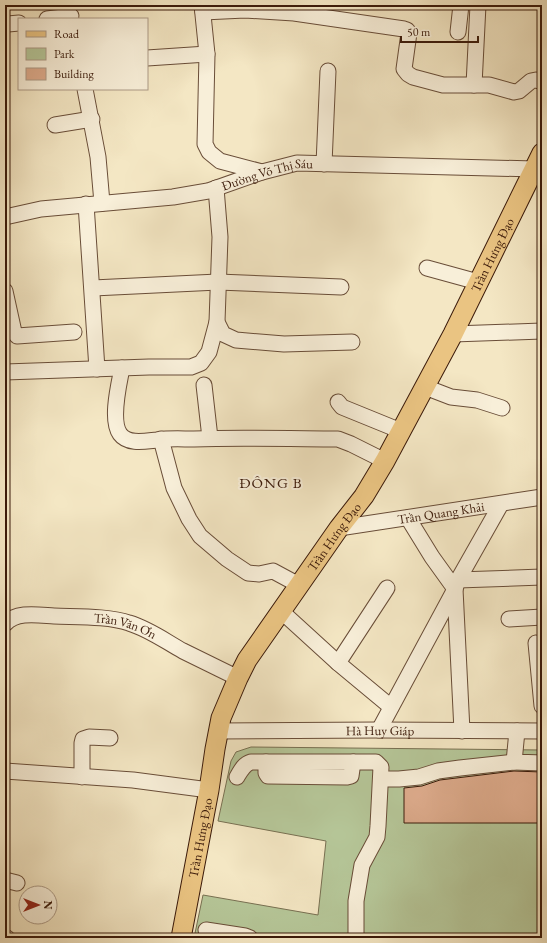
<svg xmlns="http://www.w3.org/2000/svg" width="547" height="943" viewBox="0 0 547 943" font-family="'EB Garamond',serif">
  <rect width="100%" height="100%" fill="#f4e7c4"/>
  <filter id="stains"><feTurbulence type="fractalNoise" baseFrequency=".005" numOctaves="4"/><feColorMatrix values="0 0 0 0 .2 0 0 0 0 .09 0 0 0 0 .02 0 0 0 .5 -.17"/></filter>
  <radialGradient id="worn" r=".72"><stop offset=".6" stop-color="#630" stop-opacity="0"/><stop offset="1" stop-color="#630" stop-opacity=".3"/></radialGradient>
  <polygon fill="#b6c799" stroke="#787052" points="251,747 542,750 542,938 194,938 203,895 318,915 326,841 218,821 231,761 236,752"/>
  <polygon fill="#ddab8c" stroke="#3b1a0a" points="514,771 542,772 542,823 404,823 404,788 422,786 440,780"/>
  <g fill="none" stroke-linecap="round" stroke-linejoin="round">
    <defs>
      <g id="minor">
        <polyline points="202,5 207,54 205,144 209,152 220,161 262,172"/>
        <polyline points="203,12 245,10 294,13 404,29 407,30 409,33 404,69 408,74 413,77 443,85 489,85 514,92 519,91 531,81 536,80 542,82"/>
        <polyline points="47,19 71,16"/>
        <polyline points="8,24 19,23"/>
        <polyline points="458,32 461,5"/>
        <polyline points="147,58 207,54"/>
        <polyline points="474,85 478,5"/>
        <polyline points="85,89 98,157 102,203"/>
        <polyline points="55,125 92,119"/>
        <polyline points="324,164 328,71"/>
        <polyline points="216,188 220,237 217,322 223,334 236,340 284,344 352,342"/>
        <polyline points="86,204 97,369"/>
        <path id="s1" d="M5 217 41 209 173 197 208 191 262 172 297 163 534 169"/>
        <polyline points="427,268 478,282"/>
        <polyline points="93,288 218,282 341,287"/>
        <polyline points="5,291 14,332 17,336 74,332"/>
        <polyline points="453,334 542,331"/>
        <path d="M122 368C119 384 110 420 120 434 128 445 146 441 157 440 169 438 182 439 194 439 242 437 290 439 338 439L351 444 385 461"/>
        <polyline points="5,372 149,367 191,367 201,363 209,352 217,322"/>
        <polyline points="204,385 210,438"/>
        <polyline points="425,387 451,397 477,400 502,408"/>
        <polyline points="338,402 342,407 401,431"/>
        <polyline points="161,439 174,488 189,519 200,536 227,559 248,573 259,574 273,571 299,585"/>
        <polyline points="408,518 432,557 455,589 462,731"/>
        <path id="s2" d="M339 528 542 497"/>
        <polyline points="458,580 542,577"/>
        <polyline points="281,611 338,663 391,707"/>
        <polyline points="509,619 542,617"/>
        <path id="s3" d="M5 624C16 611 38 615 54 616 76 617 109 616 129 623 149 629 165 641 183 651 201 660 220 669 238 678"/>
        <polyline points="536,643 542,706"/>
        <polyline points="338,663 387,588"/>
        <polyline points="379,730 455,589 458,580 501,504"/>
        <path id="s4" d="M218 731 379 730 542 731"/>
        <polyline points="517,731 514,762 542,763"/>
        <polyline points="266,762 266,773 268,776 347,777 351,776 353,762"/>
        <polyline points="5,771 133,780 209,790"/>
        <polyline points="82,777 82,743 83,739 89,737 110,738"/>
        <path d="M237 777C241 770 244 764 251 762H376L381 767 378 826 377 837 362 865 356 901V938"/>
        <polyline points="381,779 399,779 419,777 438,771 460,768 514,762"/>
        <polyline points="5,880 17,883"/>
        <polyline points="206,930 245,936 250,938"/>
        <polyline points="5,938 7,938"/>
      </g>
      <g id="major">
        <path id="s5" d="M181 938 209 790 215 749 221 718 238 678 247 660 339 528 364 496 385 461 453 334 542 153"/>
      </g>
    </defs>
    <use href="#minor" stroke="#694d38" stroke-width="17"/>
    <use href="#major" stroke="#3b1a0a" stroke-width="21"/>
    <use href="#minor" stroke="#f8efd9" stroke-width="15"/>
    <use href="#major" stroke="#eac482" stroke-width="19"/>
  </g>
  <g text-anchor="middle" stroke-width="4" stroke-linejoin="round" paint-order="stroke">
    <g font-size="13" fill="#3b1a0a" stroke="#f8efd9">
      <text dy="5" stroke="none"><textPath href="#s1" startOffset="267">Đường Võ Thị Sáu</textPath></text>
      <text dy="5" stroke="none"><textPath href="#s5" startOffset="762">Trần Hưng Đạo</textPath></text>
      <text dy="5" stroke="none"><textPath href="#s2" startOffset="103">Trần Quang Khải</textPath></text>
      <text dy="5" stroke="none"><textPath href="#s5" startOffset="438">Trần Hưng Đạo</textPath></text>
      <text dy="5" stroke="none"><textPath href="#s3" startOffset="124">Trần Văn Ơn</textPath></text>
      <text dy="5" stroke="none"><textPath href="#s4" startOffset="162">Hà Huy Giáp</textPath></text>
      <text dy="5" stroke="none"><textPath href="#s5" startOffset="102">Trần Hưng Đạo</textPath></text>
    </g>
    <g font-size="15" letter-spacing="1" fill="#3b1a0a" stroke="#f8efd9">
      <text x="271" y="488">ĐÔNG B</text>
    </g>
  </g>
  <rect width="547" height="943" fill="none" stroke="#f4e7c4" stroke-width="20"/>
  <rect x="6" y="6" width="535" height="931" fill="none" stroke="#3b1a0a" stroke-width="2"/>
  <rect x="10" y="10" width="527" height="923" fill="none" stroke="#3b1a0a"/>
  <rect x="18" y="18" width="130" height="72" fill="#f8efd9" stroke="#ac9a86"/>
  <rect x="26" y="31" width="20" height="6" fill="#eac482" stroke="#ac9a86"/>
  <text x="54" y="38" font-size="12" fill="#3b1a0a">Road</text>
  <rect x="26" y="48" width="20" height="12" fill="#b6c799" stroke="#ac9a86"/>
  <text x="54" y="58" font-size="12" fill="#3b1a0a">Park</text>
  <rect x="26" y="68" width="20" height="12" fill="#ddab8c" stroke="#ac9a86"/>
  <text x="54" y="78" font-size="12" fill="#3b1a0a">Building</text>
  <g transform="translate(38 905) rotate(90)"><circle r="19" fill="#f8efd9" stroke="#ac9a86"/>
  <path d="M0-3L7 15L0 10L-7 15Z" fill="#8f2418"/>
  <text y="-6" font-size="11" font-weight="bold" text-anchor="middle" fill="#3b1a0a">N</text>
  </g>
  <path d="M401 36v6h77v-6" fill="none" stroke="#3b1a0a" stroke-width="2"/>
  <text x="407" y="36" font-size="12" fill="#3b1a0a" stroke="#f8efd9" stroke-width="3" paint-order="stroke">50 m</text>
  <rect width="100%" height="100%" filter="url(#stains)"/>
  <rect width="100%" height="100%" fill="url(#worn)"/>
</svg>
